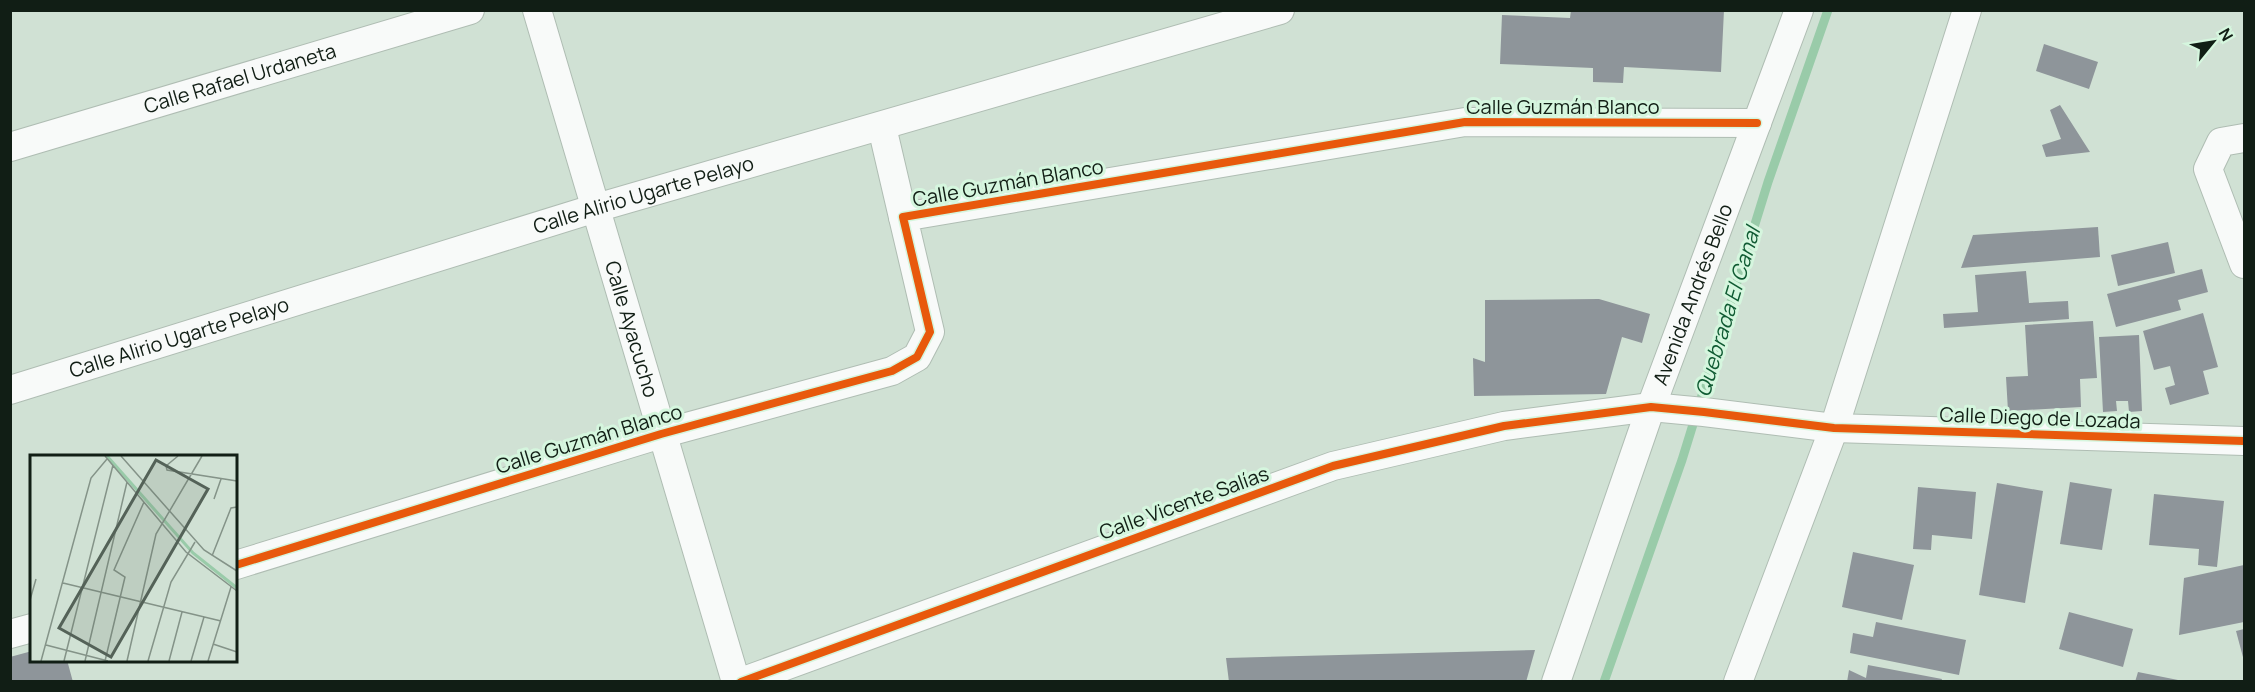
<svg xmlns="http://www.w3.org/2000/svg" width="2255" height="692" viewBox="0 0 2255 692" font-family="Manrope,sans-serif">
  <rect width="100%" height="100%" fill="#d0e1d4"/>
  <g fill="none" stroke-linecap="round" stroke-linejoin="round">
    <polyline stroke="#99cba9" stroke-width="9" points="1604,682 1682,460 1768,182 1828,10"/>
  </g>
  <g fill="#8e959a">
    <polygon points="1571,10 1724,10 1721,72 1624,67 1623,83 1593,82 1593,68 1500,64 1502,15 1570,18"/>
    <polygon points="2044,44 2098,62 2089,89 2036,71"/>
    <polygon points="2060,105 2090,152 2046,157 2042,145 2061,139 2050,110"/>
    <polygon points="2098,227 2100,257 1961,268 1973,235"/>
    <polygon points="2168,242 2175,273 2118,286 2111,255"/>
    <polygon points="2202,269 2208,292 2178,300 2181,310 2116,327 2107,294"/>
    <polygon points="2026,271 2029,303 2068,301 2069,319 1944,328 1943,314 1978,312 1975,275"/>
    <polygon points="1599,299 1650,314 1642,343 1622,337 1606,394 1474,396 1473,358 1485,362 1485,300"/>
    <polygon points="2203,313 2218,367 2203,371 2209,394 2170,405 2165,388 2175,385 2170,366 2154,370 2143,331"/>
    <polygon points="2093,321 2097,378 2080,379 2081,407 2008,411 2006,377 2028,376 2025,325"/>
    <polygon points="2139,335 2142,411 2129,412 2128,401 2116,401 2117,411 2103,412 2099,337"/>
    <polygon points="2070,482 2112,489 2102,550 2060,544"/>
    <polygon points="1997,483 2043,491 2025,603 1979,595"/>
    <polygon points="1918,487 1976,492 1972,539 1932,535 1931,550 1913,549"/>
    <polygon points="2154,494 2224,501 2217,567 2198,565 2199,549 2149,545"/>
    <polygon points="1853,552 1914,565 1902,620 1842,607"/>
    <polygon points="2244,565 2244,622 2179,635 2184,578"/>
    <polygon points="2069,612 2133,629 2123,667 2059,649"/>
    <polygon points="1876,622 1966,640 1959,675 1850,653 1853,633 1873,637"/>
    <polygon points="2244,629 2244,661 2236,631"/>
    <polygon points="1535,650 1526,682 1229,682 1226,658"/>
    <polygon points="32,651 32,660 67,660 73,682 10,682 10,657"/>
    <polygon points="1868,665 1942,679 1941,682 1847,682 1849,670 1866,678"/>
    <polygon points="2138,672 2178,680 2178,682 2135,682"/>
  </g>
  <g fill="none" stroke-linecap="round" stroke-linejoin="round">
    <defs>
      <g id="street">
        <path id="s1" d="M537 10 736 682"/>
        <polyline points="882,127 903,217"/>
        <polyline points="2244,138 2221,142 2208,169 2244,264"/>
        <path id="s2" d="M10 147 470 10"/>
        <path id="s3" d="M10 390 596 208 1280 10"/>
        <polyline points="236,565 661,434 892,371 917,357 930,332 903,217 1465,122 1757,123"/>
        <polyline points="10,634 32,628"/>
        <polyline points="741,682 1333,466 1504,426 1651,407 1704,412 1834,428 2244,441"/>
        <path id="s4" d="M1556 682 1651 407 1799 10"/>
        <polyline points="1738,682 1834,428 1967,10"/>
      </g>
    </defs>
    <use href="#street" stroke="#afbdb3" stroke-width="30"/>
    <use href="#street" stroke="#f8faf9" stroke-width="28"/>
    <defs>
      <g id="cycleway">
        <polyline points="236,565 661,434 892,371 917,357 930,332 903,217 1465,122 1757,123"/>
        <polyline points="741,682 1333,466 1504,426 1651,407 1704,412 1834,428 2244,441"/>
      </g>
    </defs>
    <use href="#cycleway" stroke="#d5f6de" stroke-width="11"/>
    <use href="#cycleway" stroke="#e8590c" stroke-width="8"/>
  </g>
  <g text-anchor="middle" stroke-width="6" stroke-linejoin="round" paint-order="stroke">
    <g font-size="20" fill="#111e15" stroke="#d5f6de">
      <text dy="7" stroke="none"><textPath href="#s2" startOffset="240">Calle Rafael Urdaneta</textPath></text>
      <text x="1563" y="114">Calle Guzmán Blanco</text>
      <text transform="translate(1008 183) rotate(-10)" y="7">Calle Guzmán Blanco</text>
      <text dy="7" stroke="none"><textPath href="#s3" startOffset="663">Calle Alirio Ugarte Pelayo</textPath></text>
      <text dy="7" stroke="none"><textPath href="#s4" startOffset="411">Avenida Andrés Bello</textPath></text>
      <text dy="7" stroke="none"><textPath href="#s1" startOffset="333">Calle Ayacucho</textPath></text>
      <text dy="7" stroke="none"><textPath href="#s3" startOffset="177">Calle Alirio Ugarte Pelayo</textPath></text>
      <text transform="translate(2040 418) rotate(2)" y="7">Calle Diego de Lozada</text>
      <text transform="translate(589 439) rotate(-17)" y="7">Calle Guzmán Blanco</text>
      <text transform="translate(1184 503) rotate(-20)" y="7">Calle Vicente Salías</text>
    </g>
    <g font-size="21" font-style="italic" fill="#105b33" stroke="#d5f6de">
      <text transform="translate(1728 312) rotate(-73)" y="7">Quebrada El Canal</text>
    </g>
  </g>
  <g transform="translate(30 455)">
    <rect width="207" height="207" fill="#d0e1d4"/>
    <path fill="none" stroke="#99cba9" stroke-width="3" d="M77 1 163 98 207 133"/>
    <path fill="none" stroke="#849388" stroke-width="1.5" d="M75 1 156 97 207 136M91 1 174 95 207 116M148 1 136 11 137 15 207 26M184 44 191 24M182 101 201 53 207 52M33 128 191 166M0 145 6 124M183 189 207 197M16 190 78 206M11 206 61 23 77 4M34 206 83 10M55 206 97 27M75 206 95 122 84 115 114 47M97 206 126 79 172 1M118 206 141 127 165 87M139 206 152 157M161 206 174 162M178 206 201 132"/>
    <path fill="#546258" fill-opacity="0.15" stroke="#546258" stroke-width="3" d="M126 5 178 34 81 202 29 173Z"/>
    <rect width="207" height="207" fill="none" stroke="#111e15" stroke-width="3"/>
  </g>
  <rect width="2255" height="692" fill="none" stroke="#111e15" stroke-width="24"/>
  <g transform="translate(2213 42) rotate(60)" stroke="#d5f6de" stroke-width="4.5" paint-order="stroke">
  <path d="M0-4.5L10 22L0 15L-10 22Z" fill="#111e15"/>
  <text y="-9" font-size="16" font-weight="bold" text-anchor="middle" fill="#111e15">N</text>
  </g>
</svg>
